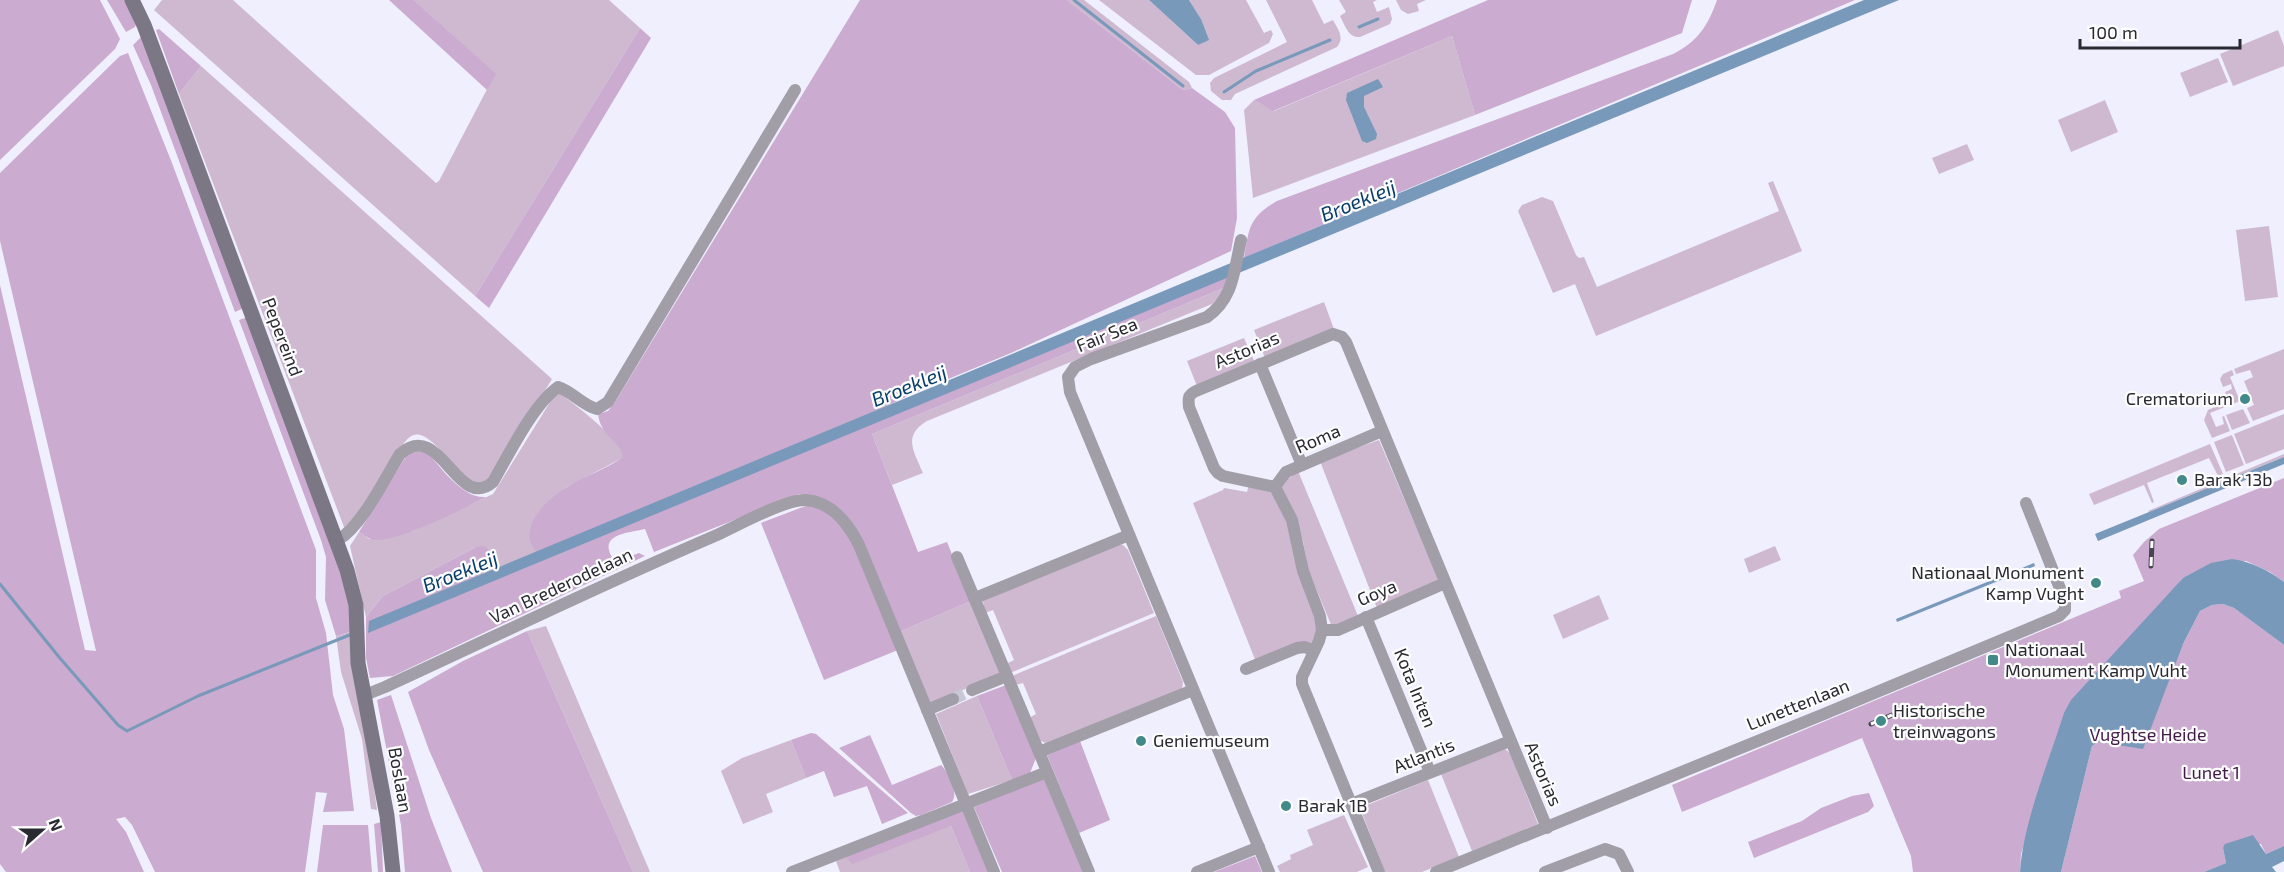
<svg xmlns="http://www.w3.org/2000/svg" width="2284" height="872" viewBox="0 0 2284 872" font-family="'Exo 2',sans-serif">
  <rect width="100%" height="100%" fill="#efeffe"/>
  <g fill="#ceb9d1">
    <polygon points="162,0 233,0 436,183 439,181 495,74 414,0 609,0 640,28 475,296 154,10"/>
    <polygon points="1067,0 1084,0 1189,82 1192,88 1183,90"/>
    <polygon points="1099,0 1149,0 1198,45 1201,19 1189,0 1246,0 1264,33 1271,30 1273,34 1269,43 1209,75 1196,75"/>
    <path d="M1266 0H1312L1324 24 1333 20C1338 30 1345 37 1337 47L1235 94 1231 100H1222L1211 91 1210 83 1214 78 1287 42Z"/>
    <path d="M1339 0H1377L1373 2 1377 12 1389 7 1392 19 1390 24 1360 37C1348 38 1345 25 1340 16L1346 12Z"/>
    <polygon points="1396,0 1426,0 1417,4 1419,11 1408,14 1401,10"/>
    <polygon points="2278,30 2284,46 2284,66 2233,86 2220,54"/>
    <polygon points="1452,36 1475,115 1253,198 1244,110 1254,100 1274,111"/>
    <polygon points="2218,58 2228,82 2190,97 2180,73"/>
    <path d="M201 66 552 379 490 482 482 486C476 483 470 481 465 477 454 467 434 438 420 435 413 433 408 438 404 443L348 530 344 527 179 94Z"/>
    <polygon points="2105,100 2118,132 2071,152 2058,120"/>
    <polygon points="1967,144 1974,160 1939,174 1932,158"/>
    <polygon points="1773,181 1802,251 1596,336 1575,284 1553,293 1518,211 1522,205 1542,197 1553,201 1576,255 1579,258 1584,257 1597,287 1779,211 1768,183"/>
    <polygon points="2269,226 2278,297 2245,301 2236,230"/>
    <path d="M1226 287 1221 296 1212 304 927 421C902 436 914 451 923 473L892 485 872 434Z"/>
    <polygon points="1324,302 1334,329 1265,358 1254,330"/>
    <polygon points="1244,338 1255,363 1197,386 1187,361"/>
    <polygon points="2284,349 2284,409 2253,421 2247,408 2254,405 2244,381 2253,377 2250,370 2236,374 2234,369"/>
    <polygon points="2232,370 2234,375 2230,377 2240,401 2210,413 2216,427 2224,424 2222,417 2224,416 2230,431 2212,438 2204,420 2208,410 2229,401 2225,392 2232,389 2231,384 2223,387 2220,379 2223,374"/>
    <path d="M557 391C577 407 616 434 624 457L567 487 554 497 540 556 484 578 488 557 476 547 383 596 366 617 350 546 359 532 369 539 413 531 493 494Z"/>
    <polygon points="2243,409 2250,423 2232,430 2226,415"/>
    <polygon points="2284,414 2284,449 2246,464 2234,434"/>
    <polygon points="2232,435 2244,465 2226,472 2214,442"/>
    <polygon points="1379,440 1438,578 1437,582 1377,608 1320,461"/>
    <polygon points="2210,444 2223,474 2218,476 2209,458 2147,483 2154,502 2152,503 2144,485 2094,505 2089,494"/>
    <polygon points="2284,454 2284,457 2149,512 2148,511"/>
    <polygon points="1298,471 1358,616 1332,627 1308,569 1303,541 1296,521 1281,489 1289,478"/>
    <path d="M1249 484C1264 487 1273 491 1281 504L1315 612 1318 630 1312 644 1256 662 1193 503 1223 490 1224 488 1247 492Z"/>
    <polygon points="1118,544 1123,545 1128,550 1154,613 1010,673 1006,664 1014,660 993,610 985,613 983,601"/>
    <polygon points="1775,546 1781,560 1749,573 1744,559"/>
    <polygon points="1599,595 1609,619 1563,639 1553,615"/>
    <polygon points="971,601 999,669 999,674 929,705 899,632"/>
    <polygon points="1156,616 1183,682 1182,689 1050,745 1039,740 1029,718 1036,714 1023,683 1015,685 1012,676"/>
    <polygon points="546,626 650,872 633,872 527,631"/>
    <polygon points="353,631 377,810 371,809 362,739 341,672 336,636"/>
    <polygon points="977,696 1012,780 968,794 936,714"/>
    <polygon points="791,740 806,778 766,794 773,812 743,824 721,771 742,758"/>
    <polygon points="1505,749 1510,753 1538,824 1472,851 1441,774"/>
    <polygon points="1428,780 1459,857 1422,872 1385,872 1360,808"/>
    <polygon points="1344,815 1368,867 1357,872 1280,872 1277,866 1291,859 1290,855 1313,845 1307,830"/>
    <polygon points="951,826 970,872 840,872 836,861 844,855"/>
  </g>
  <g fill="#cbabd0">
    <polygon points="0,0 100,0 120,39 115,49 0,160"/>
    <polygon points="107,0 127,0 136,24 135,27 126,32"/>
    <polygon points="389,0 414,0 496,74 487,90"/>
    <path d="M860 0H1067L1183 90 1192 88 1225 112 1235 128 1237 218 1231 251 1011 353 912 394 793 451 1230 271 1226 287 872 434 918 552 947 542 971 601 899 632 866 555 819 499 799 494 654 552 645 529C628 533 597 534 613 559L618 561 639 553 645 556 393 676 370 678 366 658V617L383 596 476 547 485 546 488 550 484 577 540 555C512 532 546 499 569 486 586 475 607 469 623 457 618 438 601 437 598 414L608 411 615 402Z"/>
    <polygon points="1488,0 1692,0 1682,33 1475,115 1452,36 1273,111 1254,100"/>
    <path d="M1717 0H1855L1244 258C1249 228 1249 217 1277 201L1673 54C1697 42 1708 26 1717 0Z"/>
    <polygon points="640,28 651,38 489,308 475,296"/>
    <polygon points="159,29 201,66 179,94 156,30"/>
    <polygon points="143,35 246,307 235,312 151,85 133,45"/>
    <polygon points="128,53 172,163 316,550 316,598 326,633 333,695 344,729 354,811 323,812 327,793 316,792 305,872 155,872 132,825 125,817 116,819 126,832 144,872 6,872 0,864 0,285 85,650 96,651 0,241 0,173 120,56"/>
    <polygon points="248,317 338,550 352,616 353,631 336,636 325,600 326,557 321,540 239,320"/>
    <path d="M426 451C441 467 462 499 486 497 464 508 392 546 371 539 367 538 362 534 359 532L408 453Z"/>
    <polygon points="2284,478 2284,582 2270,572 2246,561 2183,578 2169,595 2045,775 2021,854 2020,872 1913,872 1911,856 1862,738 1682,812 1672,785 2121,598 2119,591 2144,581 2133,555 2144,542 2159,529"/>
    <polygon points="808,505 823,509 849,533 898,650 824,680 761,523"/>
    <polygon points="2223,604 2234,608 2284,645 2284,846 2266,854 2261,844 2223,848 2226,863 2204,872 2061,872 2092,746 2098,742 2183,644 2200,611 2212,605"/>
    <polygon points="527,631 633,872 483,872 429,750 408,692 463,661"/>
    <polygon points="1006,685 1036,758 1030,773 1012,780 977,696"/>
    <polygon points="391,695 431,818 452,872 405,872 401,825 377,700"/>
    <polygon points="811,733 816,734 908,813 882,824 867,786 834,797 824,771 806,778 791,740"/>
    <path d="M870 735 892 785 941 765C949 773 959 793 952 802L921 815 916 816 911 813 839 748Z"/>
    <polygon points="1080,741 1110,820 1079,833 1047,755"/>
    <polygon points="1045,778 1085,872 1002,872 974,807"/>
    <polygon points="1869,793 1874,806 1868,812 1754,858 1748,842 1802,821 1821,808 1852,796"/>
    <polygon points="961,807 988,872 970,872 951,826 852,864 844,855"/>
    <polygon points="381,822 383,872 378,872 374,824"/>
    <polygon points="323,825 368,825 372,872 317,872"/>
    <polygon points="1255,856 1262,872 1214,872"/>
  </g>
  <g fill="#7899ba">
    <polygon points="1149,0 1189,0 1201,19 1209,40 1198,45"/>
    <polygon points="1864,0 1899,0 368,633 369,621"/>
    <polygon points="1378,79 1383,87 1364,96 1364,107 1377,134 1376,139 1367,143 1362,141 1346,100 1347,93"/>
    <polygon points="2284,457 2284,464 2098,541 2095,534"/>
    <path d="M2232 559C2252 562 2268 570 2284 582V645L2234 608 2223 604 2212 605 2200 611 2183 644 2143 749 2098 742 2092 746 2061 872H2020C2023 823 2049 761 2064 713L2071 700 2183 578 2211 563Z"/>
    <polygon points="2034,563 2035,566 1897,622 1896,619"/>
    <polygon points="2253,835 2266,854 2284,846 2284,861 2272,867 2276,872 2204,872 2226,863 2223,848 2225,844"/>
  </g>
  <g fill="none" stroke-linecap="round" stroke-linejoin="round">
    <g stroke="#7899ba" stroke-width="3">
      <polyline points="1074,0 1183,86"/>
      <polyline points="1359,27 1378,19"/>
      <polyline points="1224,92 1256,71 1330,40"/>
      <polyline points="0,584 59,657 118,725 127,731 198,696 352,634"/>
    </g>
    <polyline stroke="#c7c7d5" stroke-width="12" stroke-dasharray="12 6" stroke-linecap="butt" points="953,699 972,690"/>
    <g stroke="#a29ea8" stroke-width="12">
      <path d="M1241 240C1234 270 1234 298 1207 317L1091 359 1075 367 1068 377 1070 392 1269 872"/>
      <polyline points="1260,364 1302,465"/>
      <polyline points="1275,487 1286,472 1382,431"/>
      <path d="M338 540C362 526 385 478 400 454 441 418 457 513 493 482 509 454 533 405 558 387 573 392 582 405 597 409L608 402 795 90"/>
      <polyline points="957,557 1039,752"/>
      <polyline points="975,598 1129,535"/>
      <polyline points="1366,617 1430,772"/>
      <polyline points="1322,630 1338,630 1445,583"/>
      <polyline points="1246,669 1297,648 1305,647 1313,651"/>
      <polyline points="972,690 1007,676"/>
      <path d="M365 695 385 687C496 636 605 583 717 535 737 526 785 499 806 500 832 502 848 523 859 545L994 872"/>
      <polyline points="927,710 953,699"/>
      <polyline points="1351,804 1510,741"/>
      <polyline points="792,872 1047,772"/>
      <polyline points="1089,872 1039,752 1193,690"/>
      <polyline points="1197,872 1259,847"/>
      <path d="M1379 872 1302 684V677L1319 641 1322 630 1320 616 1303 571 1292 520 1275 487 1223 476 1218 473 1214 468 1189 407C1188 398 1188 395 1196 391L1333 334 1342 337 1346 342 1547 828"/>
      <polyline points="1436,872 1824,714 2059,616 2065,610 2065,601 2026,503"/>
      <polyline points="1545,872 1605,849 1619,854 1628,872"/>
    </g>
    <polyline stroke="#7c7785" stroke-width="15" points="132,0 144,25 168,89 347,570 356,605 358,663 387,816 393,872"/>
    <defs>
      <g id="rail">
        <polyline points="2151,566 2152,541"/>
        <polyline points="1871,724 1892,715"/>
      </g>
    </defs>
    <use href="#rail" stroke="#464650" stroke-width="5"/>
    <use href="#rail" stroke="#fdfdfd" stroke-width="3" stroke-dasharray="9" stroke-linecap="butt"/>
  </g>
  <g fill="#428a89" stroke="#fdfdfd" stroke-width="2">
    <circle cx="2245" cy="399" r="6"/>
    <circle cx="2182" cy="480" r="6"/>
    <circle cx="2096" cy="583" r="6"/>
    <rect x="1987" y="654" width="12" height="12" rx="3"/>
    <circle cx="1881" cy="721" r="6"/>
    <circle cx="1141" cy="741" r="6"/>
    <circle cx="1286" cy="806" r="6"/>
  </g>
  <g text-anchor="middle" stroke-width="4.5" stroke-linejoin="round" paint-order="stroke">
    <g font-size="18" fill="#292932" stroke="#fdfdfd">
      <text transform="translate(1107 335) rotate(-22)" y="6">Fair Sea</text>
      <text transform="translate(282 337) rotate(69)" y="6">Pepereind</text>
      <text transform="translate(1247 350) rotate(-23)" y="6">Astorias</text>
      <text transform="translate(1318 439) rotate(-23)" y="6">Roma</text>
      <text transform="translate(561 586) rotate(-25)" y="6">Van Brederodelaan</text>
      <text transform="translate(1377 593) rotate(-23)" y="6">Goya</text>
      <text transform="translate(1415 688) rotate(68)" y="6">Kota Inten</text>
      <text transform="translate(1798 705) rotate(-22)" y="6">Lunettenlaan</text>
      <text transform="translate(1424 756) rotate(-22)" y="6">Atlantis</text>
      <text transform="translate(1543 774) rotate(67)" y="6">Astorias</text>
      <text transform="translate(400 780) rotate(80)" y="6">Boslaan</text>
    </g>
    <g font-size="18" fill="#292932" stroke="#fdfdfd" text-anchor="start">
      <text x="2233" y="405" text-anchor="end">Crematorium</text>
      <text x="2194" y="486">Barak 13b</text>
      <text x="2084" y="579" text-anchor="end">Nationaal Monument<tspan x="2084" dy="21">Kamp Vught</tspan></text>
      <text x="2005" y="656">Nationaal<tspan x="2005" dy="21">Monument Kamp Vuht</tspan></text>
      <text x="1893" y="717">Historische<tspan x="1893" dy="21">treinwagons</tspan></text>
      <text x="1153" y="747">Geniemuseum</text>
      <text x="1298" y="812">Barak 1B</text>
    </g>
    <g font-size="18" fill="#421a48" stroke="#fdfdfd">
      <text x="2148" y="741">Vughtse Heide</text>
      <text x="2211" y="779">Lunet 1</text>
    </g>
    <g font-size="20" font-style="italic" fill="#083e69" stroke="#fdfdfd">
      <text transform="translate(1358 201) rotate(-22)" y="7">Broekleij</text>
      <text transform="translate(909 386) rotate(-22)" y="7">Broekleij</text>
      <text transform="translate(460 572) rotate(-22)" y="7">Broekleij</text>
    </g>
  </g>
  <g transform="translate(42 830) rotate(69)" stroke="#fdfdfd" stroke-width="4.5" paint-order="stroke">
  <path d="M0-4.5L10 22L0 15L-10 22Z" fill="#292932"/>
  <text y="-9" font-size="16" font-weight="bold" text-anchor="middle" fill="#292932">N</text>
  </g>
  <path d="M2080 39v9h160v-9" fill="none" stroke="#292932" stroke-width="3"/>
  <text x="2089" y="39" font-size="18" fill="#292932" stroke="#fdfdfd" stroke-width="4.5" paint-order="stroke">100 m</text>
</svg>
